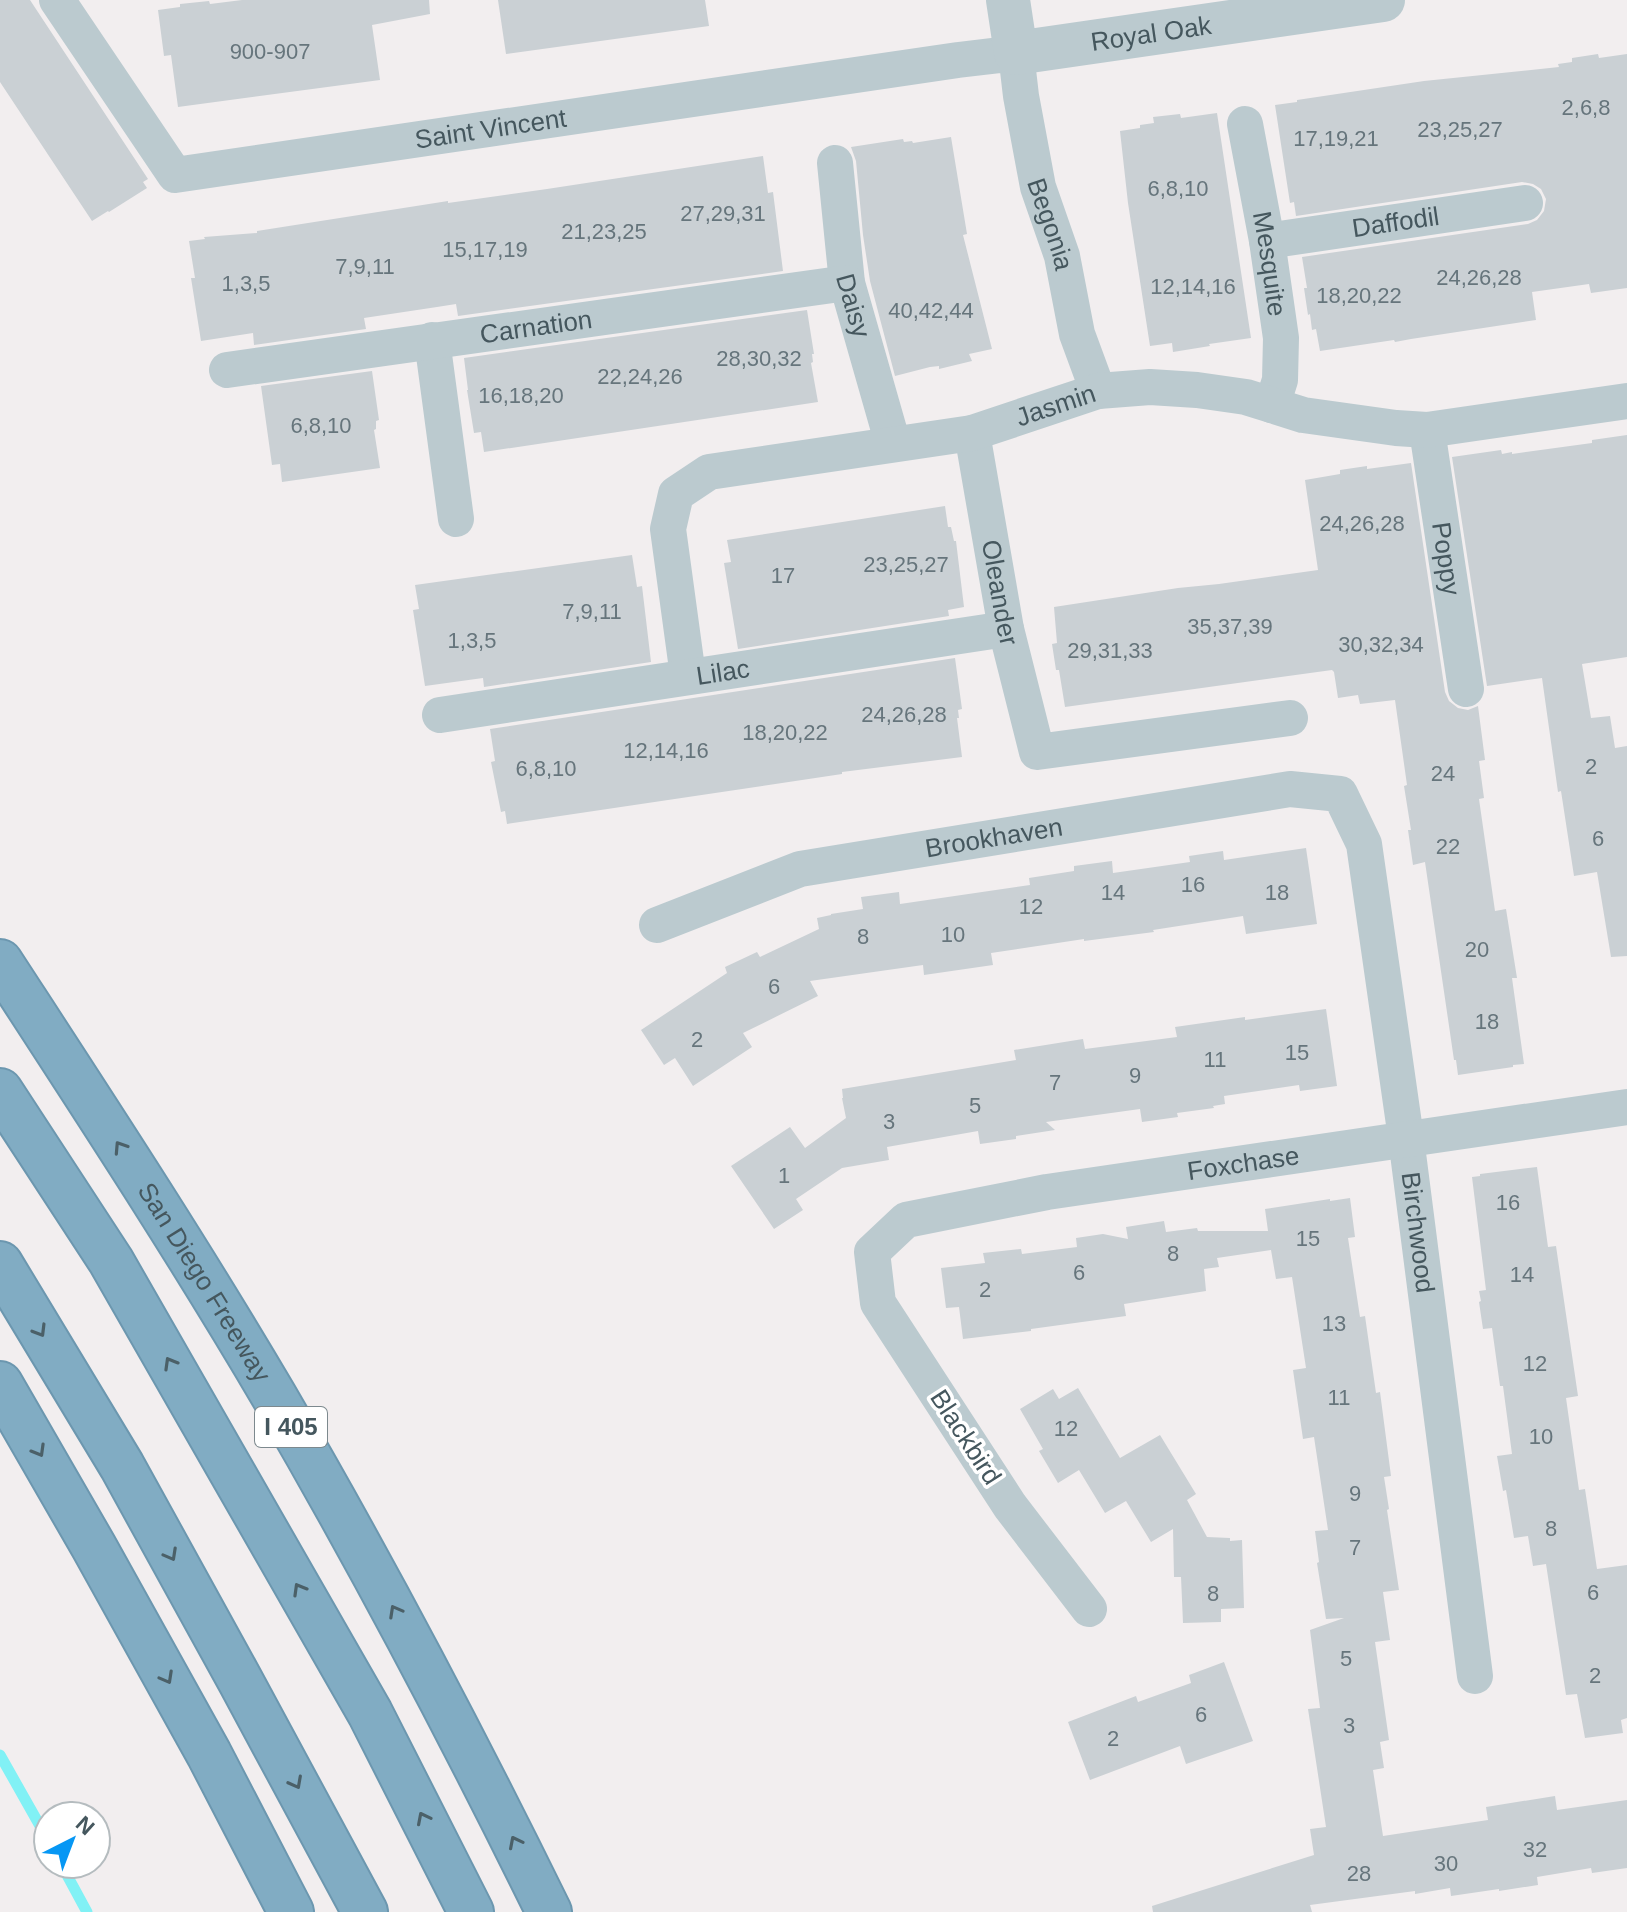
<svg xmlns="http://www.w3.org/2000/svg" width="1627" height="1912" viewBox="0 0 1627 1912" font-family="Helvetica,sans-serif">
  <rect width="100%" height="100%" fill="#f2eeef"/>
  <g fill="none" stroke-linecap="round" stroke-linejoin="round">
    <g stroke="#81f1f5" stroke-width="11">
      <polyline points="0,1755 48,1840"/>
      <polyline points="61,1864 87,1912"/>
    </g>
  </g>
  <g fill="#cad0d4">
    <polygon points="0,0 30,0 148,179 143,182 147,188 109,212 108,211 92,221 0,82"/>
    <polygon points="242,0 429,0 430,14 372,25 380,80 178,107 171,55 164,56 158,10 180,7 180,4 209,1 210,4"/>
    <polygon points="498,0 705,0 709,26 506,54"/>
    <polygon points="1598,54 1599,58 1627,54 1627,288 1591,293 1589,284 1532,292 1536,320 1411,339 1395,342 1394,340 1320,351 1316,329 1312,330 1310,314 1308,315 1304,288 1307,288 1302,257 1528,224 1537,220 1544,211 1546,199 1541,189 1533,184 1522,182 1296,216 1294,202 1290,203 1275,105 1297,102 1297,100 1424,81 1559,67 1558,64 1572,62 1572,58"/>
    <polygon points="1217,113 1251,338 1209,344 1210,346 1173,352 1172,343 1150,346 1128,203 1120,131 1140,128 1140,125 1154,123 1153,117 1180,114 1181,118"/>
    <polygon points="951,137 967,234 963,235 992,349 969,354 972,361 939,369 939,366 930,367 895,376 870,281 863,235 856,161 851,147 903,139 904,142 912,141 913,143"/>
    <polygon points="763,156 768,193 773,192 783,271 458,316 456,304 437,307 364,318 366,329 254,345 253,333 201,341 191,278 195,278 189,241 205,239 204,237 257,233 257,231 448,201 448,203 547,189"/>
    <polygon points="807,310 814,354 812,354 813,362 811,363 818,402 484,452 481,432 474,433 467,390 468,390 464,358"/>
    <polygon points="372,371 379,420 376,421 376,429 374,430 380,468 282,482 280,464 272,465 261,386"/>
    <polygon points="1627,435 1627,657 1582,664 1591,718 1610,716 1615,748 1627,746 1627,956 1611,957 1597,872 1574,876 1561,791 1558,792 1542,678 1487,686 1452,457 1501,450 1502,454 1512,452 1512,454 1592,443 1592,440"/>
    <polygon points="1411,463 1445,692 1449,701 1458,708 1468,710 1478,706 1485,760 1479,761 1484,798 1479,799 1495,911 1506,909 1517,978 1512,978 1524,1064 1513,1065 1513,1067 1458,1075 1456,1060 1454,1060 1425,862 1413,865 1408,830 1411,830 1404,786 1407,785 1395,700 1360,704 1358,695 1338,698 1334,672 1332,670 1065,707 1059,670 1056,670 1052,644 1057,643 1054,607 1178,588 1219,584 1318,570 1305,480 1340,474 1340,470 1367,466 1367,469"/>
    <polygon points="945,506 948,527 951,527 954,541 956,541 964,607 948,610 949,616 738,649 724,563 731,562 727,540"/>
    <polygon points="632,555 637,587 642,586 651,662 484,687 483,678 425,686 413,610 419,609 415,585"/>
    <polygon points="955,658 962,709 958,710 959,718 957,718 962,757 842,772 842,774 507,824 505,811 501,812 491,762 495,761 490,729"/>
    <polygon points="1306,848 1317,924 1246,934 1243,916 1153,930 1154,932 1084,941 1084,939 991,953 993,965 924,975 923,965 810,981 818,996 743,1033 752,1047 693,1086 675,1058 664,1065 641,1030 727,973 725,967 757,952 760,957 819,929 817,918 831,915 831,914 863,909 861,897 899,892 900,904 1030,885 1029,878 1074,871 1074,866 1112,861 1113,873 1190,862 1189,856 1223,851 1224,860"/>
    <polygon points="1326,1009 1337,1086 1300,1091 1299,1085 1224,1096 1225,1104 1213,1106 1214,1108 1177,1113 1178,1117 1142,1122 1140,1109 1046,1122 1055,1130 1016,1136 1016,1139 980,1144 978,1131 887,1147 889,1160 842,1168 796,1199 803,1210 774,1229 731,1166 790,1127 805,1148 846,1118 842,1098 843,1098 842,1089 1016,1060 1014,1050 1083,1039 1085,1049 1177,1037 1175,1027 1245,1017 1245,1020"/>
    <polygon points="1537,1167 1548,1247 1556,1246 1568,1328 1578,1396 1566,1398 1579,1490 1585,1489 1597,1569 1627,1565 1627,1718 1621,1720 1623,1733 1585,1738 1577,1694 1566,1695 1546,1564 1533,1566 1528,1536 1514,1538 1506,1490 1503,1491 1497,1456 1512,1454 1503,1386 1500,1386 1492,1328 1483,1329 1479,1302 1481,1301 1479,1291 1486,1290 1472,1177 1480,1176 1480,1174"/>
    <polygon points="1350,1198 1355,1237 1348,1238 1360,1317 1365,1316 1376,1393 1380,1392 1391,1476 1384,1477 1389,1509 1387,1510 1399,1590 1383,1592 1390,1640 1375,1642 1389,1740 1380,1742 1384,1768 1373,1770 1383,1836 1488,1820 1486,1807 1555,1796 1557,1810 1627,1800 1627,1868 1592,1873 1591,1868 1537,1877 1538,1885 1499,1891 1499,1889 1451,1896 1450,1888 1415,1894 1415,1891 1310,1905 1312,1912 1153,1912 1152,1906 1314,1855 1310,1829 1326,1827 1308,1709 1320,1708 1310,1630 1344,1618 1326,1619 1317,1563 1319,1562 1315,1531 1328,1530 1314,1437 1303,1439 1293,1370 1306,1368 1292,1277 1276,1279 1271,1250 1217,1258 1219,1267 1204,1269 1206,1291 1124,1304 1126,1316 1031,1329 1031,1331 963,1339 959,1307 946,1308 941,1268 985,1263 983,1253 1021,1249 1022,1254 1077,1247 1076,1238 1103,1234 1128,1239 1126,1227 1164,1221 1166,1232 1197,1228 1198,1231 1268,1231 1265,1209 1330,1199 1330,1201"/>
    <polygon points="1078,1388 1120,1458 1160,1435 1196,1494 1187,1500 1207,1537 1230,1538 1230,1541 1242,1540 1244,1608 1221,1609 1221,1622 1183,1623 1181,1577 1174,1577 1173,1529 1151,1542 1126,1501 1105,1513 1079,1470 1058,1483 1039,1451 1043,1449 1020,1409 1053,1389 1059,1399"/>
    <polygon points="1224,1662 1253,1741 1186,1764 1180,1746 1090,1780 1068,1722 1136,1696 1138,1702 1191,1683 1189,1675"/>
  </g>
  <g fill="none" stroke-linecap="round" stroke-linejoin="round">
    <defs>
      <g id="motorway">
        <path id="s13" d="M0 962C93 1105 187 1248 274 1396 372 1564 463 1737 549 1912"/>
        <polyline points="0,1091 111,1261 370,1713 471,1912"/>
        <polyline points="0,1264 122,1466 241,1682 365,1912"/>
        <polyline points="0,1384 94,1547 209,1754 291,1912"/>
      </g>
    </defs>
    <use href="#motorway" stroke="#6c97af" stroke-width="48"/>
    <g stroke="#bbcacf" stroke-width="36">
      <path id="s1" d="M57 0 175 175 958 60 1016 53 1021 96 1038 187 1062 256 1077 334 1098 391"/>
      <path id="s2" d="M1245 124 1267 241 1281 338 1280 380 1272 405"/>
      <path id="s3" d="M835 163 847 283 893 444"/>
      <path id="s4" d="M1267 241 1525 203"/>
      <polyline points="432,340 456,519"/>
      <path id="s5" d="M227 370 847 283"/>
      <path id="s6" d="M1427 430 1466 689"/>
      <path id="s7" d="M972 433 1006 629 1037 752 1290 718"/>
      <path id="s8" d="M688 676 668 529 676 494 709 472 972 433 1098 391 1150 387 1197 390 1246 397 1303 415 1396 428 1427 430 1627 401"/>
      <path id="s9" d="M440 715 1006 629"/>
      <path id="s10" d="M657 925 800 869 1290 789 1340 794 1364 844 1406 1138 1475 1676"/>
      <path id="s11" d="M1089 1609 1010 1506 878 1303 872 1252 906 1220 1047 1192 1627 1107"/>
    </g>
    <path stroke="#bbcacf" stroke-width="44" id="s12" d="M1008 0 1016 53 1383 0"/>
    <use href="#motorway" stroke="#81acc3" stroke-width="44"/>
  </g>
  <defs><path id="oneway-chevron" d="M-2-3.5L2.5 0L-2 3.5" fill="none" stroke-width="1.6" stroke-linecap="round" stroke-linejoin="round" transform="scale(2)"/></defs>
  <g stroke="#4b6068">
    <use href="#oneway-chevron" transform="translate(120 1147) rotate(-123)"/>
    <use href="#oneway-chevron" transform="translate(40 1331) rotate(59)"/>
    <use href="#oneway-chevron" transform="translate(170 1363) rotate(-120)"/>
    <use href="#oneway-chevron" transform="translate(39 1451) rotate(60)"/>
    <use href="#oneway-chevron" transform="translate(171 1555) rotate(61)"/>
    <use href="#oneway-chevron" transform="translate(299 1589) rotate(-120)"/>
    <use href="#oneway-chevron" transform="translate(395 1611) rotate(-119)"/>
    <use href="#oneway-chevron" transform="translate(167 1678) rotate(61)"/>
    <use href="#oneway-chevron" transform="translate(296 1783) rotate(62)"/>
    <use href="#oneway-chevron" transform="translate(423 1818) rotate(-117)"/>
    <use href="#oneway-chevron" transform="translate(515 1842) rotate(-117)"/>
  </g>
  <g text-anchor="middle" stroke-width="7" stroke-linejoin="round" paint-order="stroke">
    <g font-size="22" fill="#66757c">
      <text x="270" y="59">900-907</text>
      <text x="1586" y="115">2,6,8</text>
      <text x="1460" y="137">23,25,27</text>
      <text x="1336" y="146">17,19,21</text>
      <text x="1178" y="196">6,8,10</text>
      <text x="723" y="221">27,29,31</text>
      <text x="604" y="239">21,23,25</text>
      <text x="485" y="257">15,17,19</text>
      <text x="365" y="274">7,9,11</text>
      <text x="1479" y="285">24,26,28</text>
      <text x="246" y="291">1,3,5</text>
      <text x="1193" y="294">12,14,16</text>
      <text x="1359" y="303">18,20,22</text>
      <text x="931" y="318">40,42,44</text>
      <text x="759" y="366">28,30,32</text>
      <text x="640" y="384">22,24,26</text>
      <text x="521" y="403">16,18,20</text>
      <text x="321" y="433">6,8,10</text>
      <text x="1362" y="531">24,26,28</text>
      <text x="906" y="572">23,25,27</text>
      <text x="783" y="583">17</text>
      <text x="592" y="619">7,9,11</text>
      <text x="1230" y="634">35,37,39</text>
      <text x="472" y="648">1,3,5</text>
      <text x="1381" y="652">30,32,34</text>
      <text x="1110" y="658">29,31,33</text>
      <text x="904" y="722">24,26,28</text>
      <text x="785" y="740">18,20,22</text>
      <text x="666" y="758">12,14,16</text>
      <text x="1591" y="774">2</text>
      <text x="546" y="776">6,8,10</text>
      <text x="1443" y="781">24</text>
      <text x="1598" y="846">6</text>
      <text x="1448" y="854">22</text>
      <text x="1193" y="892">16</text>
      <text x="1113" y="900">14</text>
      <text x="1277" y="900">18</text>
      <text x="1031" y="914">12</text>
      <text x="953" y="942">10</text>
      <text x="863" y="944">8</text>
      <text x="1477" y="957">20</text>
      <text x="774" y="994">6</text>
      <text x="1487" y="1029">18</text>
      <text x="697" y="1047">2</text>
      <text x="1297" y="1060">15</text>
      <text x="1215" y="1067">11</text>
      <text x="1135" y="1083">9</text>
      <text x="1055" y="1090">7</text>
      <text x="975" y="1113">5</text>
      <text x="889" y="1129">3</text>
      <text x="784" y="1183">1</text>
      <text x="1508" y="1210">16</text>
      <text x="1308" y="1246">15</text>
      <text x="1173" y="1261">8</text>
      <text x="1079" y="1280">6</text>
      <text x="1522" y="1282">14</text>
      <text x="985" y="1297">2</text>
      <text x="1334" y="1331">13</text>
      <text x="1535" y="1371">12</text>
      <text x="1339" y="1405">11</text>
      <text x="1066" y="1436">12</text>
      <text x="1541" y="1444">10</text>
      <text x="1355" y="1501">9</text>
      <text x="1551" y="1536">8</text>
      <text x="1355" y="1555">7</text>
      <text x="1593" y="1600">6</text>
      <text x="1213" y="1601">8</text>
      <text x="1346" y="1666">5</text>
      <text x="1595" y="1683">2</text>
      <text x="1201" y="1722">6</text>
      <text x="1349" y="1733">3</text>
      <text x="1113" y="1746">2</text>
      <text x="1535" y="1857">32</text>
      <text x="1446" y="1871">30</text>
      <text x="1359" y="1881">28</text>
    </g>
    <rect fill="#fff" stroke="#7d898e" stroke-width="2" x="255" y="1407" width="72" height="40" rx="6"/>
    <g font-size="24" font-weight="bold" fill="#45575e">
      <text x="291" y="1435">I 405</text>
    </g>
    <g font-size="26" fill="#45575e" stroke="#fff">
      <text dy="9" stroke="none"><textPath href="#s12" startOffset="190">Royal Oak</textPath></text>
      <text dy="9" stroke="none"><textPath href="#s1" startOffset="530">Saint Vincent</textPath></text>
      <text dy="9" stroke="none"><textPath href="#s4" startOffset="130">Daffodil</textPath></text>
      <text dy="9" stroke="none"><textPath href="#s1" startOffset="1236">Begonia</textPath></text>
      <text dy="9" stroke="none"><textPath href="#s2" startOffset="142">Mesquite</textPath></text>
      <text dy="9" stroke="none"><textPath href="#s3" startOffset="144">Daisy</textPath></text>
      <text dy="9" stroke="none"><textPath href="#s5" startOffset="312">Carnation</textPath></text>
      <text dy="9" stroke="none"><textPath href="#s8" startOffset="578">Jasmin</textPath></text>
      <text dy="9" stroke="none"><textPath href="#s6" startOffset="130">Poppy</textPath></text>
      <text dy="9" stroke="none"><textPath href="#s7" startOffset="162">Oleander</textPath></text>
      <text dy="9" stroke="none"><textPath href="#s9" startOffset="286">Lilac</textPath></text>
      <text dy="9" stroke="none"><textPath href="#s10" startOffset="350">Brookhaven</textPath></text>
      <text dy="9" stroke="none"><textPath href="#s11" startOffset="812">Foxchase</textPath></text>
      <text dy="9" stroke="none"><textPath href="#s10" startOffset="1148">Birchwood</textPath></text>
      <text dy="9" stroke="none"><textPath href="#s13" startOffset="380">San Diego Freeway</textPath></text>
      <text transform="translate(966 1437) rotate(57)" y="9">Blackbird</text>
    </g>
  </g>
  <g transform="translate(72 1840) rotate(42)"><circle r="38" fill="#ffffff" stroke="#b5bcbf" stroke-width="2"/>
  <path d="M0-6L14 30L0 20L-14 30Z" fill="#0697f4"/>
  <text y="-12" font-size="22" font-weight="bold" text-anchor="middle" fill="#45575e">N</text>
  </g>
</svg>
